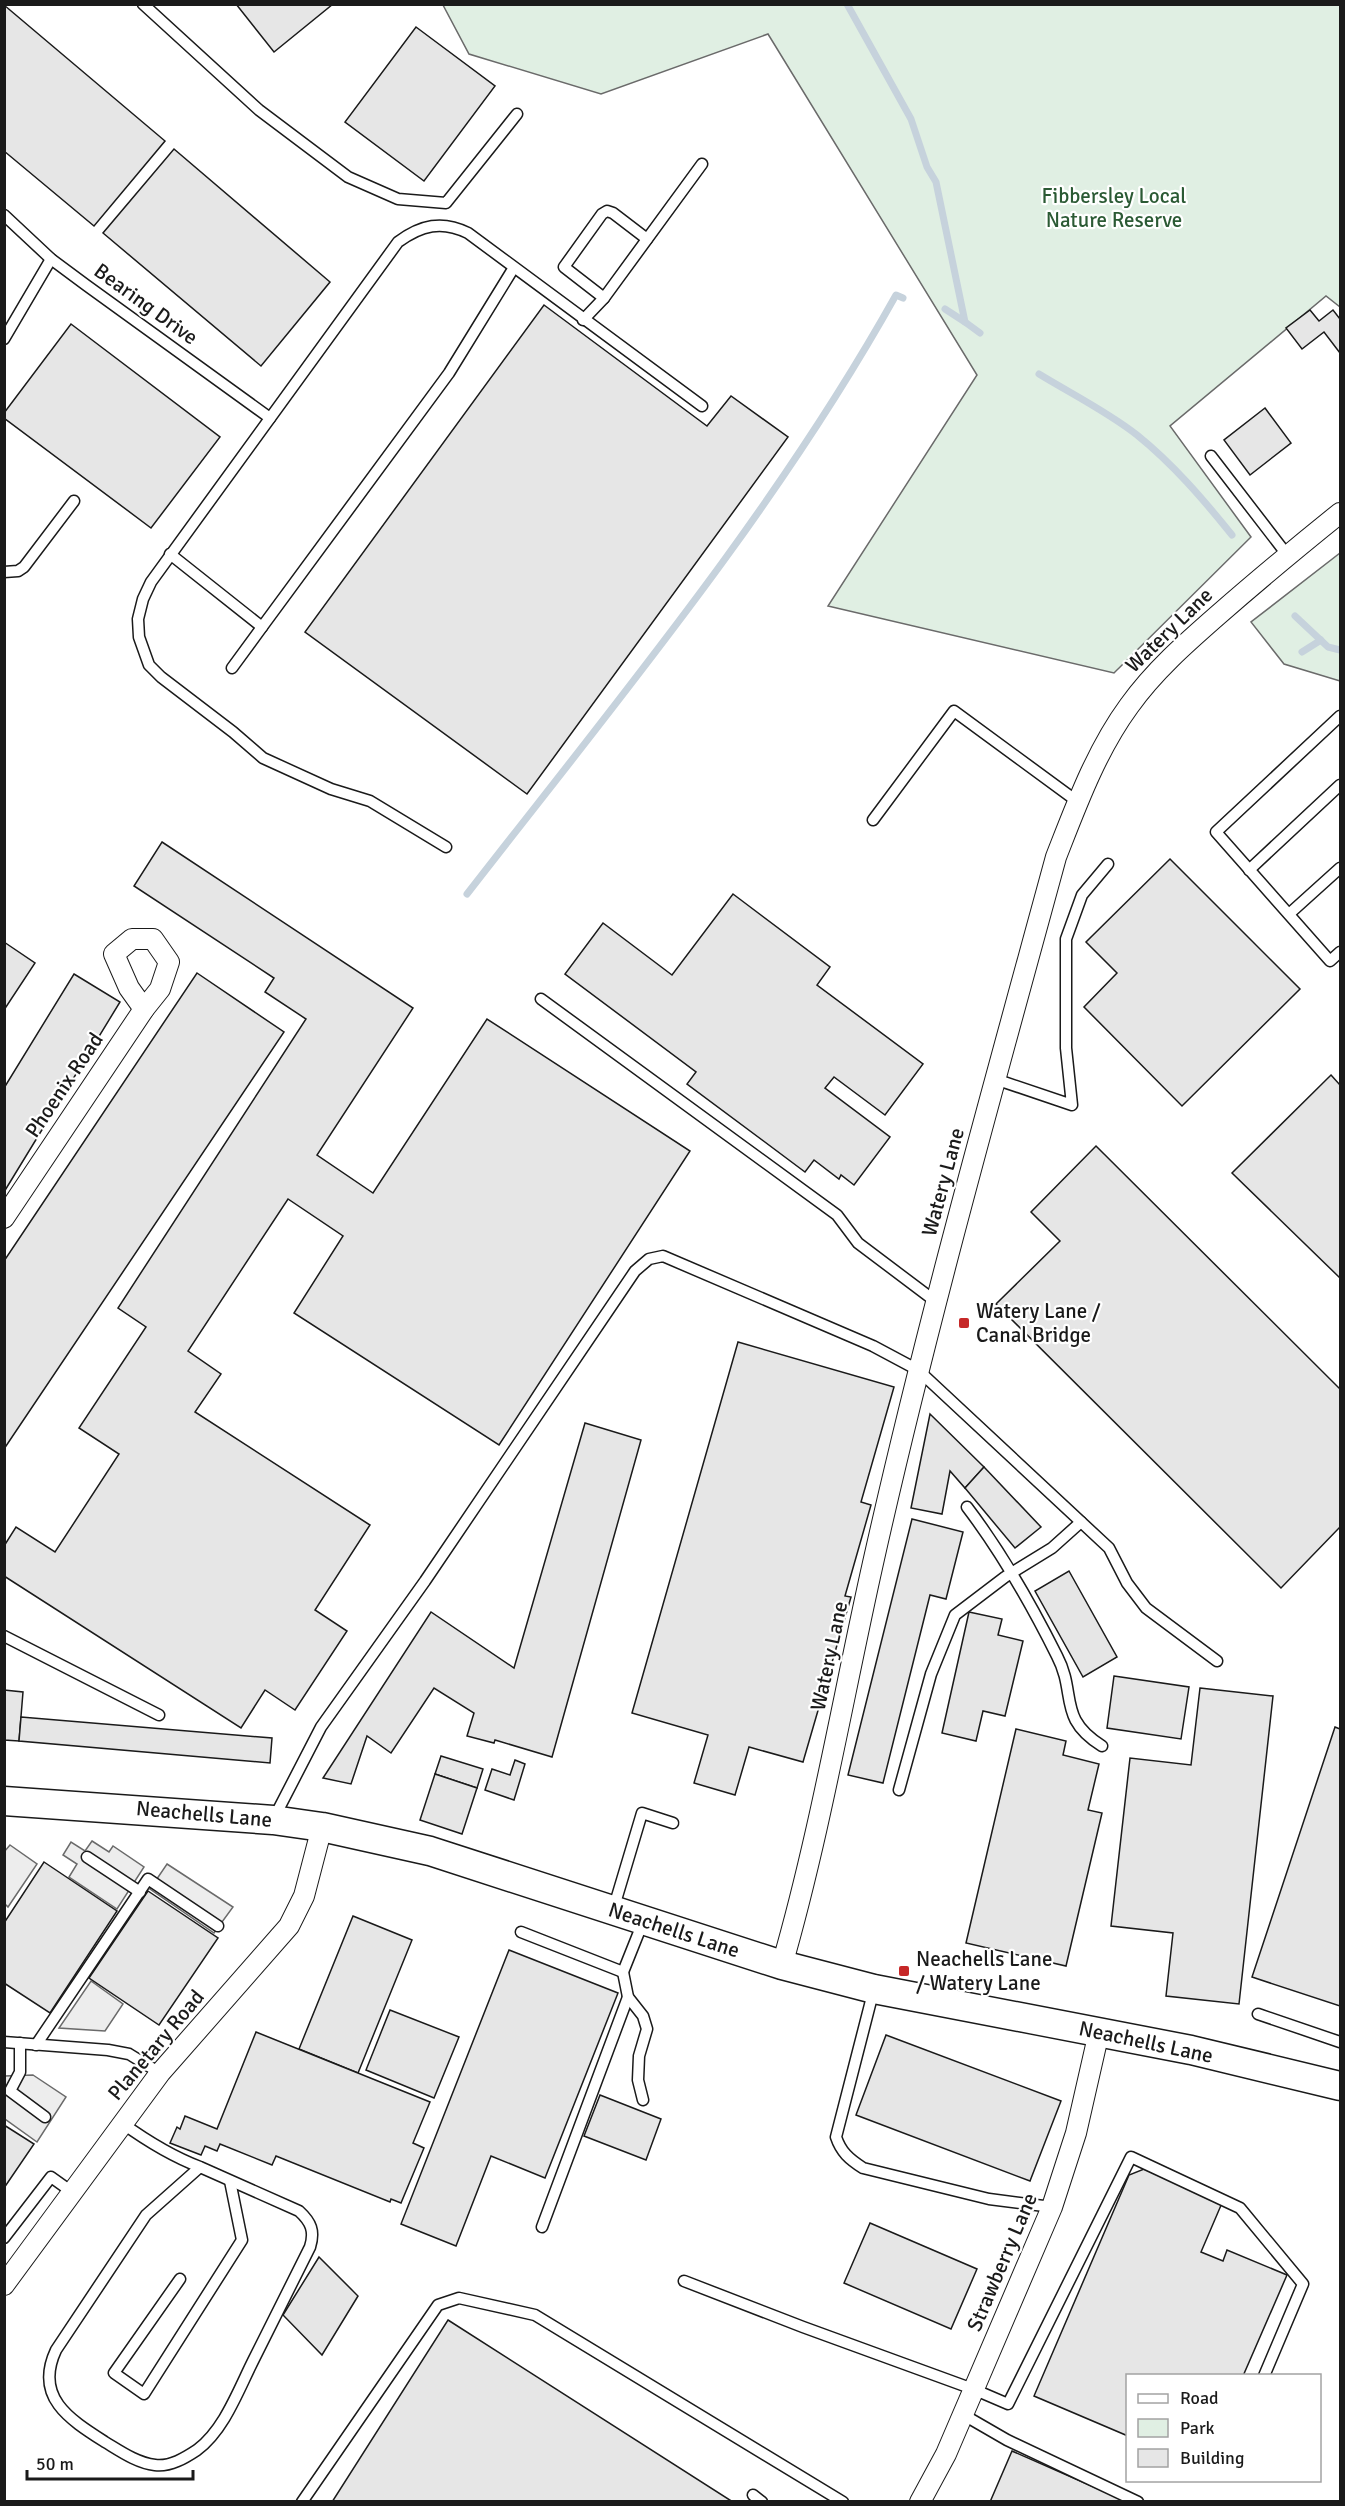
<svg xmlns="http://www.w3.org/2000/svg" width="1345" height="2506" viewBox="0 0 1345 2506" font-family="Signika,sans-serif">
  <rect width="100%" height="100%" fill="#fff"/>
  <g fill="#e0efe3" stroke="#6a6a6a" stroke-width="1.5">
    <polygon points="443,5 1340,5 1340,307 1326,296 1170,426 1251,537 1114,673 828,606 977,375 768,34 601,94 469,54"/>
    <polygon points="1340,553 1340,681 1284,664 1251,622"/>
  </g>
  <g fill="#ededed" stroke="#6a6a6a" stroke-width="1.5">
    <polygon points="92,1841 109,1852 113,1846 144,1867 117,1909 69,1877 77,1864 63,1855 71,1842 85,1851"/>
    <polygon points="10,1845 37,1864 8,1907 5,1904 4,1852"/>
    <polygon points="167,1864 233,1907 214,1933 150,1889"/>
    <polygon points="91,1981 123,2004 105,2031 59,2028"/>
    <polygon points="33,2075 66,2097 37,2142 5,2119 5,2076"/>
  </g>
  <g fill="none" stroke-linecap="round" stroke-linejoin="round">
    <g stroke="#c6d2dc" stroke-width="7">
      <polyline points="847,4 911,119 927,167 936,182 965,322 980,333"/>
      <polyline points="945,309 965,322"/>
      <path d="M1039 374C1070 393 1108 412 1137 435 1173 464 1203 499 1232 535"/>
      <polyline points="1295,616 1328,647 1340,650"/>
      <polyline points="1302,652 1321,640"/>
      <path d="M467 894C617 701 776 510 896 295L903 298"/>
    </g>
  </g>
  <g fill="#e6e6e6" stroke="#1a1a1a" stroke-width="1.5">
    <polygon points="236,4 333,4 274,52"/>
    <polygon points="4,5 165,141 94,226 4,151"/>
    <polygon points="416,27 495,86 424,181 345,122"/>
    <polygon points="174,149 330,282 261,366 103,233"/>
    <polygon points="544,305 707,426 731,396 788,437 527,794 305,632"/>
    <polygon points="1310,310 1319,321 1333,310 1340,319 1340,353 1324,332 1302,349 1286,328"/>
    <polygon points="71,324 220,437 151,528 4,418 4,413"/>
    <polygon points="1265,408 1291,443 1250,475 1224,440"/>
    <polygon points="162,842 413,1008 317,1155 373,1193 487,1019 690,1151 499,1445 294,1313 343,1236 288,1199 188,1351 221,1374 195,1412 370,1525 315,1610 347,1631 295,1710 265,1690 241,1728 4,1576 4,1546 16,1527 55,1552 119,1454 79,1428 146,1327 118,1308 306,1019 265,992 274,978 134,886"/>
    <polygon points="1170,859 1300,989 1182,1106 1084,1007 1117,973 1086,942"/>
    <polygon points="733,894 830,967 817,985 923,1064 885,1115 834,1077 825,1088 890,1137 854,1185 841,1175 839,1179 814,1160 805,1172 687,1084 696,1072 565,974 603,923 672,975"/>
    <polygon points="4,942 35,963 4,1010"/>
    <polygon points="197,973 284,1032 4,1449 4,1261"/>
    <polygon points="74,974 120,1002 4,1192 4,1088"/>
    <polygon points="1331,1075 1340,1085 1340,1278 1232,1173"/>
    <polygon points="1096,1146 1340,1389 1340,1527 1281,1588 996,1304 1060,1241 1031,1212"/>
    <polygon points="738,1342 894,1387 861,1502 871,1505 845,1596 851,1597 803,1762 749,1747 735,1795 694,1783 708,1735 632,1713"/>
    <polygon points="930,1414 984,1467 965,1488 950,1471 942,1514 911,1508"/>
    <polygon points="585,1423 641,1440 552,1757 495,1740 494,1743 467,1736 474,1713 434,1688 391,1753 367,1736 351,1784 323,1778 431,1612 514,1668"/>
    <polygon points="984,1467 1041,1527 1015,1548 965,1488"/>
    <polygon points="912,1519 963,1532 946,1599 930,1595 883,1783 848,1775"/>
    <polygon points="1069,1571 1117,1657 1083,1677 1035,1591"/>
    <polygon points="969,1612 1002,1619 998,1635 1023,1641 1005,1716 983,1711 976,1741 942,1733"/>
    <polygon points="1114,1676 1189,1687 1181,1739 1107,1728"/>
    <polygon points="1200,1688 1273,1696 1239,2004 1166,1996 1173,1933 1111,1926 1130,1758 1191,1765"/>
    <polygon points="4,1690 23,1692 19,1741 4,1740"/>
    <polygon points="21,1717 272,1738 270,1763 19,1741"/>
    <polygon points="1335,1727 1340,1729 1340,2006 1252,1977"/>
    <polygon points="1016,1729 1066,1741 1063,1755 1099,1764 1088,1810 1102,1813 1066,1966 966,1943"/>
    <polygon points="441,1756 483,1769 477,1788 435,1774"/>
    <polygon points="515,1760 525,1764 514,1800 485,1790 492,1769 510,1775"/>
    <polygon points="435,1774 477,1788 462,1834 420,1820"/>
    <polygon points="44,1862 117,1911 50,2013 4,1983 4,1923"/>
    <polygon points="148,1891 218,1938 159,2025 89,1978"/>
    <polygon points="353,1916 412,1940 358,2073 299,2049"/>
    <polygon points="509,1950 618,1993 545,2178 491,2156 456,2246 401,2224"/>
    <polygon points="390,2010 459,2037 434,2098 366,2070"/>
    <polygon points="256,2032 430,2102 413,2143 424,2148 401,2203 391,2199 390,2202 276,2156 272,2165 220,2144 217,2151 205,2146 201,2155 170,2143 177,2127 180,2129 185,2116 217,2129"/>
    <polygon points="886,2035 1061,2101 1030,2181 856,2115"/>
    <polygon points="600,2095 661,2119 646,2160 584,2136"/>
    <polygon points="4,2125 34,2144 4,2188"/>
    <polygon points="1144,2169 1222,2203 1201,2252 1223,2261 1227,2250 1287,2275 1243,2376 1128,2376 1128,2436 1034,2396 1129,2175"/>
    <polygon points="870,2223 977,2269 951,2329 844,2283"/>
    <polygon points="319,2257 358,2296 322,2355 283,2315"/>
    <polygon points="448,2320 733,2502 332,2502"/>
    <polygon points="1012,2451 1128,2502 990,2502"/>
  </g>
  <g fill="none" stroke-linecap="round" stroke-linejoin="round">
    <defs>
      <g id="lane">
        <polyline points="143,4 259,110 348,177 398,199 446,203 517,114"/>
        <polyline points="4,215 51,259 86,285 270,418"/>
        <polyline points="604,298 564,267 602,214 607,211 613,213 647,239"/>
        <polyline points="583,320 604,298 702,164"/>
        <polyline points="4,339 51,259"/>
        <polyline points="1211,456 1288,556"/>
        <polyline points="170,554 262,627 449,373 513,269"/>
        <polyline points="4,572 18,571 24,567 74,501"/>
        <polyline points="232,668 262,627"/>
        <polyline points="1340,716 1216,832 1330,961 1340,952"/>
        <polyline points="873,820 954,711 1078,802"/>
        <path d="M446 847 370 801 331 789 263 758 233 732 161 677 149 665 139 637 138 619 143 599 151 582 398 242C421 225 442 220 468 233L702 406"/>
        <polyline points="1249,870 1340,785"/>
        <polyline points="1289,914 1340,868"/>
        <polyline points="541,999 837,1215 858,1243 935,1301"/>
        <polyline points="995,1079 1072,1105 1066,1048 1066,939 1082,895 1108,864"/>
        <path d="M967 1507C1002 1553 1031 1604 1057 1656 1077 1694 1057 1718 1102 1746"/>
        <polyline points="4,1636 159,1715"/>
        <polyline points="899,1790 931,1674 955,1615 1005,1577 1052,1548 1081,1522"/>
        <polyline points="274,1818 321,1727 425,1581 635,1271 649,1259 663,1256 873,1346 918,1370 1109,1548 1127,1583 1146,1608 1217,1661"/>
        <polyline points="87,1857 140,1892"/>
        <polyline points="613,1910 642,1813 673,1823"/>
        <polyline points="521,1932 623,1972 643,1922"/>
        <polyline points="623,1972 628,1997 643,2016 647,2029 639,2056 638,2080 643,2100"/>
        <path d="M874 1989 836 2137C841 2152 849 2159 863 2168L989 2199 1052 2207"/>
        <polyline points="1258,2014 1340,2042"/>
        <polyline points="4,2042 108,2050 129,2054 160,2073"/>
        <polyline points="20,2043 20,2072 10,2091 45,2117"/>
        <polyline points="36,2045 148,1879 218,1926"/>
        <path d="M122 2123C147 2141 171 2156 200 2167L299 2211C311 2222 315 2231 310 2247 291 2285 272 2323 253 2361 238 2391 224 2430 197 2450 185 2458 170 2467 155 2465 137 2463 120 2451 105 2442 69 2419 34 2397 56 2350L146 2215 200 2167"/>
        <polyline points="542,2227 628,1997"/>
        <polyline points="4,2238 51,2177 72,2192"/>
        <polyline points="180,2279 114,2373 144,2394 242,2240 230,2181"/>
        <polyline points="684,2281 803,2327 973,2389 1008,2404 1131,2157 1240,2208 1303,2284 1264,2376"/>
        <polyline points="962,2414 1007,2440 1138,2502"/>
        <polyline points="753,2495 762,2502"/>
        <polyline points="302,2502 438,2305 459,2298 535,2315 843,2502"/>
      </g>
      <g id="street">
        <polygon points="132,939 153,939 169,962 160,989 144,1009 129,988 114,954"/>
        <polyline points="4,1218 144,1009"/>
        <path d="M782 1965C820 1833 843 1697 873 1563 926 1326 992 1092 1056 857 1076 806 1096 751 1129 706 1154 671 1186 643 1218 615 1258 580 1299 546 1340 513"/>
        <polyline points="4,2285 160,2073 289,1926 304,1896 322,1827"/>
        <polyline points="920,2502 946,2454 1052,2207 1076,2133 1099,2032"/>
      </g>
      <polyline id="secondary" points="4,1801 273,1820 322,1827 430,1851 782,1965 874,1989 1191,2050 1340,2086"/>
    </defs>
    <use href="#lane" stroke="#1a1a1a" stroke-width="13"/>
    <use href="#street" stroke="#1a1a1a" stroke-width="22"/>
    <use href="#secondary" stroke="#1a1a1a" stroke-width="31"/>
    <use href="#lane" stroke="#fff" stroke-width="10"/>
    <use href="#street" stroke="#fff" stroke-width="20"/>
    <use href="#secondary" stroke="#fff" stroke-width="28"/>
  </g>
  <g fill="#c62828" stroke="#fff" stroke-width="2">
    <rect x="958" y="1317" width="12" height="12" rx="3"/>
    <rect x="898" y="1965" width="12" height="12" rx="3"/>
  </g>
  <g text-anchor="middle" stroke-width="4.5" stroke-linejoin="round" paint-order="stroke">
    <g font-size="21" fill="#2b5a34" stroke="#fff">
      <text x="1114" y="203">Fibbersley Local<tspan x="1114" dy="24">Nature Reserve</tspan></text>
    </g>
    <g font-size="21" fill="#1a1a1a" stroke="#fff">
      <text transform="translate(146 304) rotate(36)" y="7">Bearing Drive</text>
      <text transform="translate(1169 630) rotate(-44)" y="7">Watery Lane</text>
      <text transform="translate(64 1085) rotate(-56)" y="7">Phoenix Road</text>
      <text transform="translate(943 1182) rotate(-75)" y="7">Watery Lane</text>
      <text transform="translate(829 1656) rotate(-78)" y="7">Watery Lane</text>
      <text transform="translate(204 1814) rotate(5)" y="7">Neachells Lane</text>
      <text transform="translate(674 1930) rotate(18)" y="7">Neachells Lane</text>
      <text transform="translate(1146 2042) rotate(12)" y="7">Neachells Lane</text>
      <text transform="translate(156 2045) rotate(-50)" y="7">Planetary Road</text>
      <text transform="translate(1002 2262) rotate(-67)" y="7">Strawberry Lane</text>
    </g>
    <g font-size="21" fill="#1a1a1a" stroke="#fff" text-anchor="start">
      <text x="976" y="1318">Watery Lane /<tspan x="976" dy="24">Canal Bridge</tspan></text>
      <text x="916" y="1966">Neachells Lane<tspan x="916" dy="24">/ Watery Lane</tspan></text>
    </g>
  </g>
  <rect width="1345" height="2506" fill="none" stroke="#1a1a1a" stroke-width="12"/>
  <rect x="1126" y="2374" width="195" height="108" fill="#ffffff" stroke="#a3a3a3" stroke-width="1.5"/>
  <rect x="1138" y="2394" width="30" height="9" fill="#ffffff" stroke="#a3a3a3" stroke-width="1.5"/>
  <text x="1180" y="2404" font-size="18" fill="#1a1a1a">Road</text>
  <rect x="1138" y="2419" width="30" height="18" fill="#e0efe3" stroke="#a3a3a3" stroke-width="1.5"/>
  <text x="1180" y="2434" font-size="18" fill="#1a1a1a">Park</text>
  <rect x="1138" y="2449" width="30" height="18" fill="#e6e6e6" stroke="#a3a3a3" stroke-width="1.5"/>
  <text x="1180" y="2464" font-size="18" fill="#1a1a1a">Building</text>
  <path d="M27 2470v9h166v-9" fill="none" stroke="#1a1a1a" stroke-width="3"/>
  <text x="36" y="2470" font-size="18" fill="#1a1a1a" stroke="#ffffff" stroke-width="4.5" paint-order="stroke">50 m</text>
</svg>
